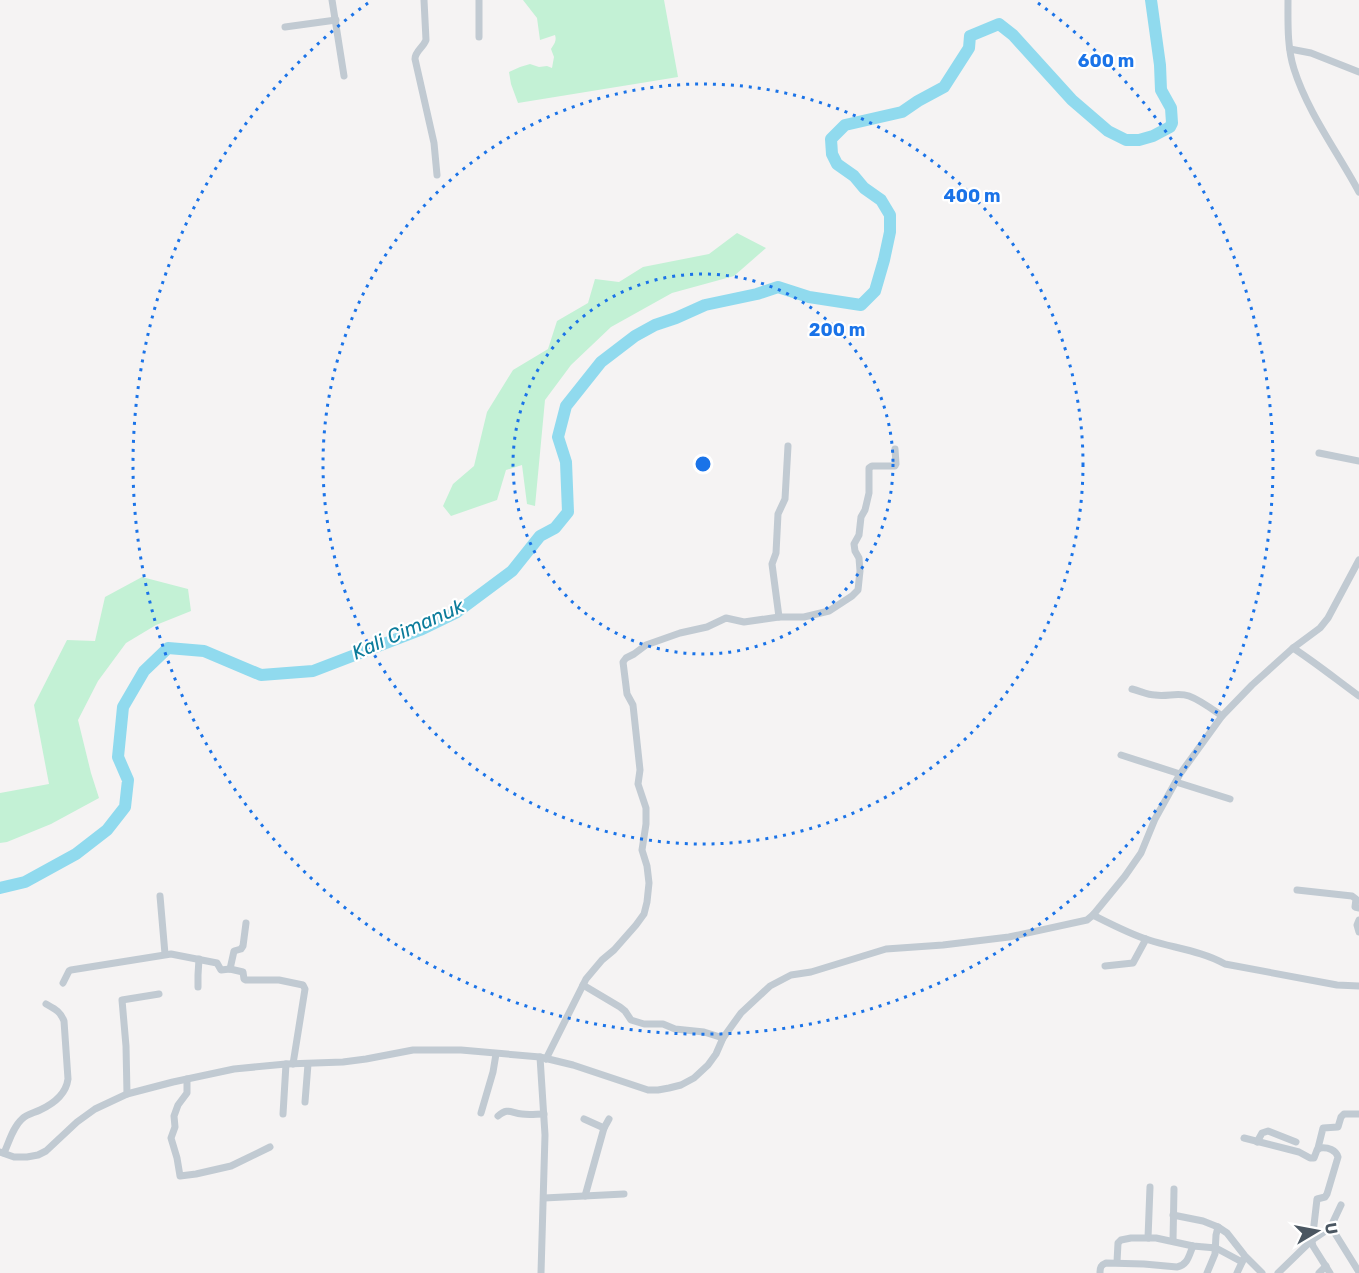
<svg xmlns="http://www.w3.org/2000/svg" width="1359" height="1273" viewBox="0 0 1359 1273" font-family="Rubik,sans-serif">
  <rect width="100%" height="100%" fill="#f5f3f3"/>
  <g fill="#c3f1d5">
    <path d="M523 0H664L678 77 518 103 511 84 509 72 520 67 530 64 539 67 547 66 552 68 554 57 551 49C554 44 557 41 555 35L540 40 537 18Z"/>
    <polygon points="737,233 766,248 734,276 672,293 611,327 571,365 545,400 535,506 527,504 522,465 506,470 497,500 451,516 443,506 453,484 474,466 487,412 513,370 548,349 557,321 588,303 595,279 619,282 643,267 709,254"/>
    <polygon points="142,577 188,589 191,611 156,625 126,643 98,681 78,720 91,773 99,798 51,824 7,842 0,843 0,793 49,784 34,705 67,640 95,641 105,597"/>
  </g>
  <g fill="none" stroke-linecap="round" stroke-linejoin="round">
    <polyline stroke="#90daee" stroke-width="12" points="0,888 25,882 76,854 107,830 125,807 128,780 118,757 123,707 144,671 168,648 204,651 261,675 313,671 420,630 457,612 512,571 540,536 555,528 568,512 566,462 558,437 566,406 601,362 635,336 655,325 676,318 705,305 757,294 778,287 809,297 861,305 875,291 884,260 890,232 890,215 881,200 864,188 854,176 837,164 832,154 831,139 845,125 902,112 918,101 944,87 969,48 970,36 999,24 1013,35 1072,100 1108,131 1126,140 1139,140 1153,136 1170,127 1172,123 1171,108 1161,90 1160,65 1151,0"/>
    <g stroke="#c1cad2" stroke-width="7">
      <polyline points="332,0 344,76"/>
      <path d="M424 0 426 40C423 48 415 51 415 59L434 143 437 175"/>
      <polyline points="479,0 479,37"/>
      <path d="M1288 0C1288 23 1287 47 1294 69 1308 113 1337 151 1359 192"/>
      <polyline points="285,27 336,20"/>
      <polyline points="1290,49 1311,53 1359,72"/>
      <polyline points="1319,453 1359,461"/>
      <polyline points="779,617 772,564 776,553 778,514 785,499 788,446"/>
      <path d="M1293 648C1316 663 1337 680 1359 696"/>
      <path d="M1132 689C1140 691 1148 695 1155 695 1167 697 1178 692 1189 696 1200 700 1212 709 1222 716"/>
      <polyline points="1121,755 1180,774"/>
      <polyline points="1176,782 1230,799"/>
      <polyline points="1297,890 1352,896 1356,899 1355,907 1359,908"/>
      <polyline points="160,896 165,954"/>
      <path d="M1093 915C1111 924 1130 934 1149 940 1174 948 1202 951 1225 964L1337 985 1359 986"/>
      <polyline points="1359,920 1357,925 1359,932"/>
      <polyline points="1105,966 1133,963 1146,939"/>
      <polyline points="230,969 234,951 241,949 243,946 246,923"/>
      <polyline points="63,983 69,971 71,970 171,954 217,963 221,970 230,969 243,972 244,979 246,980 279,980 303,985 305,989 293,1064"/>
      <polyline points="583,985 620,1007 625,1011 631,1020 644,1024 663,1024 675,1029 704,1032 723,1038"/>
      <polyline points="198,987 198,975 199,959"/>
      <polyline points="540,1057 545,1135 541,1273"/>
      <polyline points="546,1059 586,979 602,960 614,950 636,925 644,914 647,902 649,883 647,866 642,850 646,824 646,808 638,784 640,770 633,705 627,694 623,662 626,658 634,654 646,645 680,633 707,627 726,618 744,622 779,617 804,617 829,611 852,596 858,590 860,571 859,558 855,551 854,544 859,535 861,517 865,510 869,493 869,468 872,466 895,466 896,464 895,449"/>
      <polyline points="187,1079 187,1093 178,1105 174,1116 175,1127 171,1138 177,1158 180,1176 196,1174 231,1166 270,1147"/>
      <polyline points="127,1094 126,1046 122,1000 159,994"/>
      <polyline points="305,1102 308,1064"/>
      <polyline points="481,1113 493,1072 496,1054"/>
      <polyline points="283,1114 286,1064"/>
      <path d="M498 1116C508 1107 511 1113 522 1114 529 1115 537 1114 544 1114"/>
      <polyline points="584,1119 604,1128"/>
      <path d="M1244 1138 1299 1152 1310 1158H1314L1317 1150 1320 1148C1328 1147 1336 1150 1338 1157L1327 1194 1325 1197 1317 1199 1312 1242 1313 1246 1330 1273"/>
      <polyline points="1257,1142 1262,1133 1268,1131 1296,1142"/>
      <polyline points="1318,1148 1323,1128 1338,1127 1341,1117 1344,1114 1359,1114"/>
      <polyline points="0,1152 14,1157 27,1157 38,1155 46,1151 77,1122 95,1109 127,1094 173,1082 234,1069 286,1064 343,1062 366,1059 413,1050 461,1050 540,1057 573,1065 648,1090 658,1090 669,1088 681,1085 694,1078 708,1065 716,1054 723,1038 741,1013 770,986 791,975 811,972 886,949 943,945 1009,937 1087,920 1093,915 1125,876 1141,853 1155,819 1180,774 1222,716 1252,685 1293,648 1320,628 1328,618 1359,560"/>
      <path d="M4 1153C9 1142 13 1127 22 1119 27 1114 34 1113 40 1110 53 1104 66 1094 68 1079L64 1021C60 1011 55 1009 46 1004"/>
      <polyline points="585,1196 604,1128 609,1119"/>
      <polyline points="544,1198 624,1194"/>
      <polyline points="1341,1205 1333,1222 1331,1227 1359,1272"/>
      <polyline points="1173,1215 1203,1221 1218,1227"/>
      <polyline points="1148,1238 1150,1187"/>
      <polyline points="1173,1241 1174,1189"/>
      <polyline points="1117,1262 1118,1243 1121,1240 1131,1238 1156,1238 1193,1246 1216,1248 1242,1262"/>
      <path d="M1100 1273C1100 1267 1101 1265 1106 1263L1144 1264 1177 1267C1188 1265 1189 1255 1193 1246"/>
      <polyline points="1207,1273 1215,1254 1216,1235 1218,1227 1227,1233 1245,1256 1262,1273"/>
      <polyline points="1237,1273 1244,1258"/>
      <polyline points="1278,1273 1312,1240 1331,1227"/>
      <polyline points="1319,1273 1326,1266"/>
    </g>
  </g>
  <g fill="none" stroke="#1a73e8" stroke-width="3" stroke-dasharray="3 6">
    <circle cx="703" cy="464" r="190"/>
    <circle cx="703" cy="464" r="380"/>
    <path d="M1038 3A570 570 0 1 1 368 3"/>
  </g>
  <g text-anchor="middle" stroke-width="4.5" stroke-linejoin="round" paint-order="stroke">
    <g font-size="20" font-style="italic" fill="#0c7c9b" stroke="#fff">
      <text transform="translate(408 629) rotate(-24)" y="7">Kali Cimanuk</text>
    </g>
  </g>
  <circle cx="703" cy="464" r="9" fill="#1a73e8" stroke="#fff" stroke-width="3"/>
  <g font-size="18" text-anchor="middle" font-weight="bold" fill="#1a73e8" stroke="#fff" stroke-width="4.5" stroke-linejoin="round" paint-order="stroke">
    <text x="1106" y="67">600 m</text>
    <text x="972" y="202">400 m</text>
    <text x="837" y="336">200 m</text>
  </g>
  <g transform="translate(1317 1231) rotate(80)" stroke="#ffffff" stroke-width="4.5" paint-order="stroke">
  <path d="M0-4.5L10 22L0 15L-10 22Z" fill="#4a5661"/>
  <text y="-9" font-size="16" font-weight="bold" text-anchor="middle" fill="#4a5661">U</text>
  </g>
</svg>
